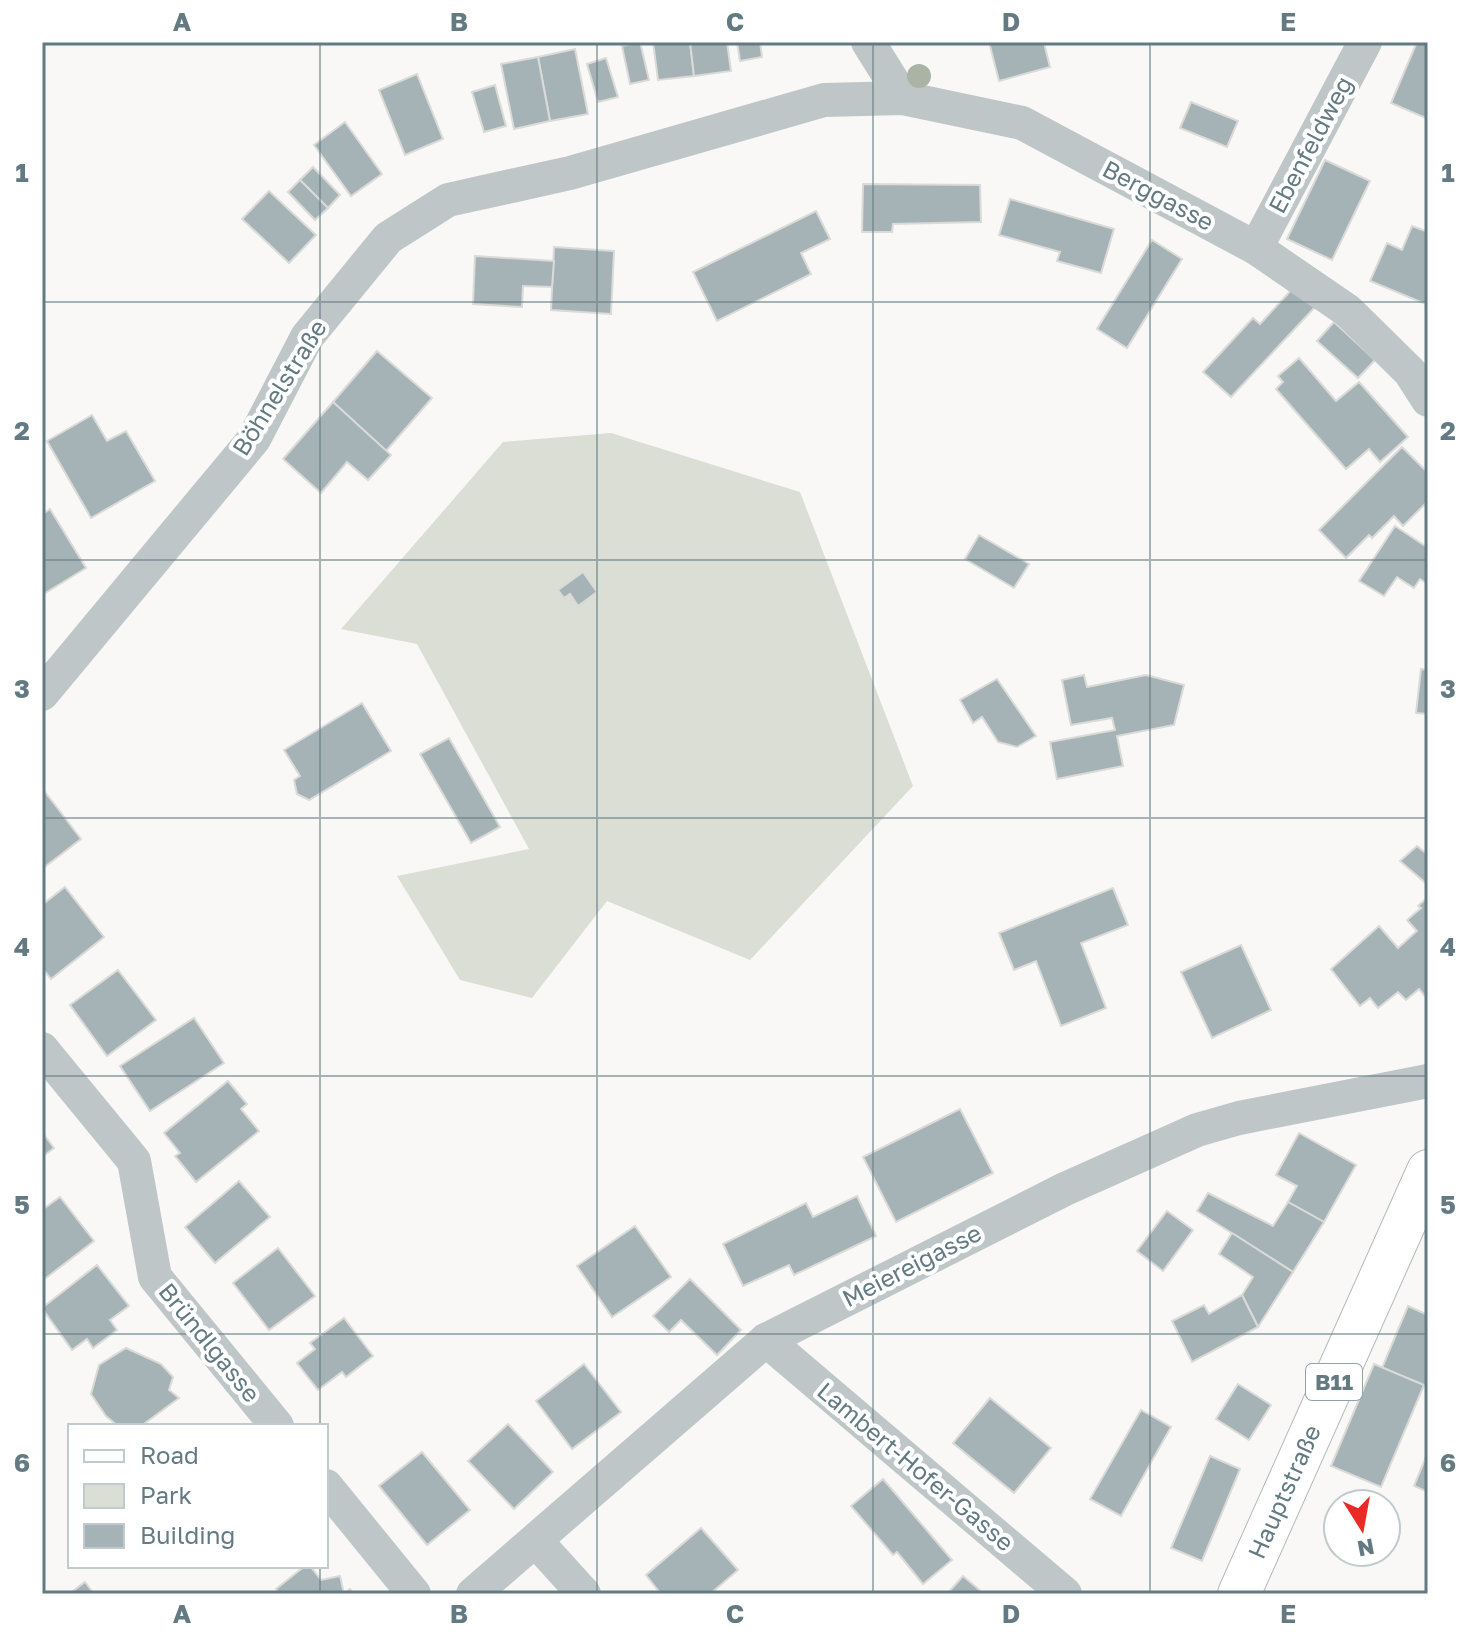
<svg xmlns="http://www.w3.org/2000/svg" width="1470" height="1636" viewBox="0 0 1470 1636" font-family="'Golos Text',sans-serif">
  <rect width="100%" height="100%" fill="#f9f8f6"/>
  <polygon fill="#daded5" points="611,433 800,492 913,786 750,960 607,901 532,998 460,980 397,876 529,849 417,644 341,629 503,442"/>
  <g fill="#a6b3b6" stroke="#dadad8" stroke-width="2">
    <polygon points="640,42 649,80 630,84 622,46"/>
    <polygon points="653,42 690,42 694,76 658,80"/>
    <polygon points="690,42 727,42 731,71 694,76"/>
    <polygon points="737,42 760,42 762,57 740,61"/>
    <polygon points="989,42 1047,42 1044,43 1050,67 999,81"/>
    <polygon points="1417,42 1428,42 1428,119 1391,103"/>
    <polygon points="575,49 588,114 550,121 538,57"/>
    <polygon points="538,57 550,121 514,129 501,64"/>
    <polygon points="606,58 618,97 598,102 587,64"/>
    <polygon points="417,74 443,139 405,155 379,90"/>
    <polygon points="495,85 506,126 484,132 472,92"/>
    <polygon points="1191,102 1238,121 1227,147 1180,128"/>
    <polygon points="345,122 382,174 351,196 314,145"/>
    <polygon points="1325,160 1370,181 1332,260 1287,239"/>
    <polygon points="313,167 340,195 328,208 300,180"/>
    <polygon points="300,180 328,208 315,220 288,192"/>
    <polygon points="863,184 980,185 981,222 893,224 892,232 862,232"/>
    <polygon points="269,191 316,235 289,263 242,219"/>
    <polygon points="1010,199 1114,229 1101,273 1057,261 1060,252 999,235"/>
    <polygon points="816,211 830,239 801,253 811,274 717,321 693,272"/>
    <polygon points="1412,226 1428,232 1428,305 1370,281 1387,243 1402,250"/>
    <polygon points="1152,240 1182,259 1127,348 1097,329"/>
    <polygon points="554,247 614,251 611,314 551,310"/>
    <polygon points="475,256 554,261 552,287 523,286 522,307 473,304"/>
    <polygon points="1295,286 1316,306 1231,397 1203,372 1253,318 1260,324"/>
    <polygon points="1334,322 1375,360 1358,378 1317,341"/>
    <polygon points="377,351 432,398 386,451 333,402"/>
    <polygon points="1299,358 1336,401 1359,382 1408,437 1380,462 1369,449 1346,469 1276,389 1283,382 1278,376"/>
    <polygon points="333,402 391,455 368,480 347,462 321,493 283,459"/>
    <polygon points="92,415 107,441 126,431 155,481 91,518 47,441"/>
    <polygon points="1402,447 1428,473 1428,501 1403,526 1394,516 1372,538 1369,535 1346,558 1319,530"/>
    <polygon points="50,509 86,568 42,595 42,515"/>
    <polygon points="1395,526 1428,548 1428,584 1420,579 1414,588 1397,577 1384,596 1359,581"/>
    <polygon points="979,535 1029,564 1014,588 965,559"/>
    <polygon points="583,572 597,592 578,606 570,594 564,598 558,590"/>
    <polygon points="1421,669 1428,670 1428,714 1416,713"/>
    <polygon points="1084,675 1087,687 1146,675 1184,685 1174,725 1117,736 1123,766 1057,779 1050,742 1115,730 1112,718 1071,725 1062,680"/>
    <polygon points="997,679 1036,736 1017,747 998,742 982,717 973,723 960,700"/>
    <polygon points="362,703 391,751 309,800 297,794 294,780 300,776 284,750"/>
    <polygon points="449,738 500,827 471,843 420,754"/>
    <polygon points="42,788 81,839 42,869"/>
    <polygon points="1417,846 1428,855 1428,885 1400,861"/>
    <polygon points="65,887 104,937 51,979 42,968 42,905"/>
    <polygon points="1113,888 1128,925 1081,943 1106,1008 1061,1026 1036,961 1014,970 999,933"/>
    <polygon points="1428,897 1428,1000 1419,989 1406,1000 1398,992 1378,1008 1370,998 1360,1006 1331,969 1379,926 1398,948 1417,931 1407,920 1421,908 1418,906"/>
    <polygon points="1241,945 1271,1010 1212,1038 1181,972"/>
    <polygon points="118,970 156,1020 107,1056 70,1005"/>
    <polygon points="194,1018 224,1063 150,1111 120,1066"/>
    <polygon points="228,1081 247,1104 241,1109 259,1131 196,1182 175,1156 180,1153 164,1133"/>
    <polygon points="960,1109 993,1173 896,1222 863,1157"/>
    <polygon points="42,1132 54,1148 42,1157"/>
    <polygon points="1299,1133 1356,1165 1324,1222 1288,1202 1297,1186 1276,1175"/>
    <polygon points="239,1181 270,1217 215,1263 185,1227"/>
    <polygon points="1208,1193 1273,1226 1288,1202 1324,1222 1293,1272 1197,1211"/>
    <polygon points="857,1196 876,1236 794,1275 789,1265 743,1286 723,1244 806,1203 813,1217"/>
    <polygon points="60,1197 94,1241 42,1281 42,1210"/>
    <polygon points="1167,1211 1193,1230 1163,1271 1137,1251"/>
    <polygon points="635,1226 671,1277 612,1317 577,1266"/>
    <polygon points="1232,1233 1293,1272 1258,1327 1242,1295 1253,1277 1219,1254"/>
    <polygon points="278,1248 315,1296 269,1330 233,1283"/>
    <polygon points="97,1265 129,1306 110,1320 117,1330 93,1348 87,1339 72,1350 42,1308"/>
    <polygon points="690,1279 741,1330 717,1355 681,1320 669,1332 653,1316"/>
    <polygon points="1242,1295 1258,1327 1192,1362 1172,1321 1204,1305 1209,1314"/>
    <polygon points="1408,1306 1428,1315 1428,1387 1382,1368"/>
    <polygon points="344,1318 373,1356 346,1377 342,1372 318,1390 297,1363 315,1349 310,1343"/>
    <polygon points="126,1348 161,1364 173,1377 169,1390 179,1398 141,1426 118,1426 106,1416 91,1394 99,1365"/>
    <polygon points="584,1364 621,1412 572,1449 536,1401"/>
    <polygon points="1374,1364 1424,1385 1381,1487 1331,1466"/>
    <polygon points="1238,1384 1271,1405 1249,1440 1216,1419"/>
    <polygon points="990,1398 1051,1448 1014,1493 953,1443"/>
    <polygon points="1141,1410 1171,1427 1121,1516 1090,1499"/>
    <polygon points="508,1424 553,1472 514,1509 468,1461"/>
    <polygon points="422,1452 470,1510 427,1545 379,1486"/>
    <polygon points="1428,1452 1428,1492 1414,1486"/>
    <polygon points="1210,1456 1240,1469 1202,1561 1171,1548"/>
    <polygon points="883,1479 952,1560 923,1584 897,1552 893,1555 851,1506"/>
    <polygon points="701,1528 738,1570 710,1594 661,1594 646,1575"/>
    <polygon points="305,1566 310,1566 321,1580 340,1576 344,1594 350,1589 354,1594 280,1594 276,1589"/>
    <polygon points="963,1576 984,1594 947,1594"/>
    <polygon points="85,1582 94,1594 69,1594"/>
  </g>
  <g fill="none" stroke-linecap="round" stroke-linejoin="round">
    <defs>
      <polyline id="major" points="1239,1594 1428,1171"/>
    </defs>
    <use href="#major" stroke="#b3babc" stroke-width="44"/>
    <g stroke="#bfc6c8" stroke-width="34">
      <polyline points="868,42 903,98"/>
      <polyline points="1256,248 1365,42"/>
      <polyline points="42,694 254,439 307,337 388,238 448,200 570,173 824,100 903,98 1022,123 1256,248 1348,311 1410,372 1428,400"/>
      <polyline points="42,1049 134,1161 155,1277 277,1426"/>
      <polyline points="766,1340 1065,1594"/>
      <polyline points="326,1486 414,1594"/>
      <polyline points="536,1541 584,1594"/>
      <polyline points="473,1594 766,1340 1065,1189 1197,1130 1239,1118 1428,1081"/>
    </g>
    <use href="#major" stroke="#fff" stroke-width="42"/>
  </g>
  <circle fill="#abb3a5" cx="919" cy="76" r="12"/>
  <path fill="none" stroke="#637a82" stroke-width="2" stroke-opacity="0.55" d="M320 42V1426M597 42V1594M873 42V1594M1150 42V1594M42 302H1428M42 560H1428M42 818H1428M42 1076H1428M42 1334H1428M320 1566V1594"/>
  <g text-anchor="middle" stroke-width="8" stroke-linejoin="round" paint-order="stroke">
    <rect fill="#fff" stroke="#92a2a8" stroke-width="2" x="1306" y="1364" width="56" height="36" rx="6"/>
    <g font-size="22" font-weight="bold" fill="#637a82">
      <text x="1334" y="1390">B11</text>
    </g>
    <g font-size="24" fill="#637a82" stroke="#fff">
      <text transform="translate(1311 145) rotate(-62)" y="8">Ebenfeldweg</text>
      <text transform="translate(1158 196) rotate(28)" y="8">Berggasse</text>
      <text transform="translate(280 388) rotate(-58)" y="8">Böhnelstraße</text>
      <text transform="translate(912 1266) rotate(-27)" y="8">Meiereigasse</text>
      <text transform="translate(209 1343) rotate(51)" y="8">Bründlgasse</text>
      <text transform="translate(915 1467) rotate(40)" y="8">Lambert-Hofer-Gasse</text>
      <text transform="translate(1285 1492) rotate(-66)" y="8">Hauptstraße</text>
    </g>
  </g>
  <rect width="1470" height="1636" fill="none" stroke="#ffffff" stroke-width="88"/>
  <rect x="68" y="1424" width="260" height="144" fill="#ffffff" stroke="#c1cacd" stroke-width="2"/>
  <rect x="84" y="1450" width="40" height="12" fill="#ffffff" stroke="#c1cacd" stroke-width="2"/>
  <text x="140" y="1464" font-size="24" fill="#637a82">Road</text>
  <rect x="84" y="1484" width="40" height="24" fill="#daded5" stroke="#c1cacd" stroke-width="2"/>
  <text x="140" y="1504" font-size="24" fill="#637a82">Park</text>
  <rect x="84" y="1524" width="40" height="24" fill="#a6b3b6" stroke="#c1cacd" stroke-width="2"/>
  <text x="140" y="1544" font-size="24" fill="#637a82">Building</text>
  <g transform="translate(1362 1528) rotate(169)"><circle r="38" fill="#ffffff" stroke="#c1cacd" stroke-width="2"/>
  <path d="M0-6L14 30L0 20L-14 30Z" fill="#e92a25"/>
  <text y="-12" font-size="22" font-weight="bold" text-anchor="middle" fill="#637a82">N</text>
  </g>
  <rect x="44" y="44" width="1382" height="1548" fill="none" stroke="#637a82" stroke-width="3"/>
  <g font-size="26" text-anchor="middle" font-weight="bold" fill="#637a82">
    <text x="182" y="31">A</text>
    <text x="459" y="31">B</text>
    <text x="735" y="31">C</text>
    <text x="1011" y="31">D</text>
    <text x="1288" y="31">E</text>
    <text x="22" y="182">1</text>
    <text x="1448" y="182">1</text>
    <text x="22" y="440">2</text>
    <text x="1448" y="440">2</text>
    <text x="22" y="698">3</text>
    <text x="1448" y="698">3</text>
    <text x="22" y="956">4</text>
    <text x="1448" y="956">4</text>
    <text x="22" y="1214">5</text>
    <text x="1448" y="1214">5</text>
    <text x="22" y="1472">6</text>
    <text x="1448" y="1472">6</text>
    <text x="182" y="1623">A</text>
    <text x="459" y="1623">B</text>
    <text x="735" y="1623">C</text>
    <text x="1011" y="1623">D</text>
    <text x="1288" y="1623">E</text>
  </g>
</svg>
